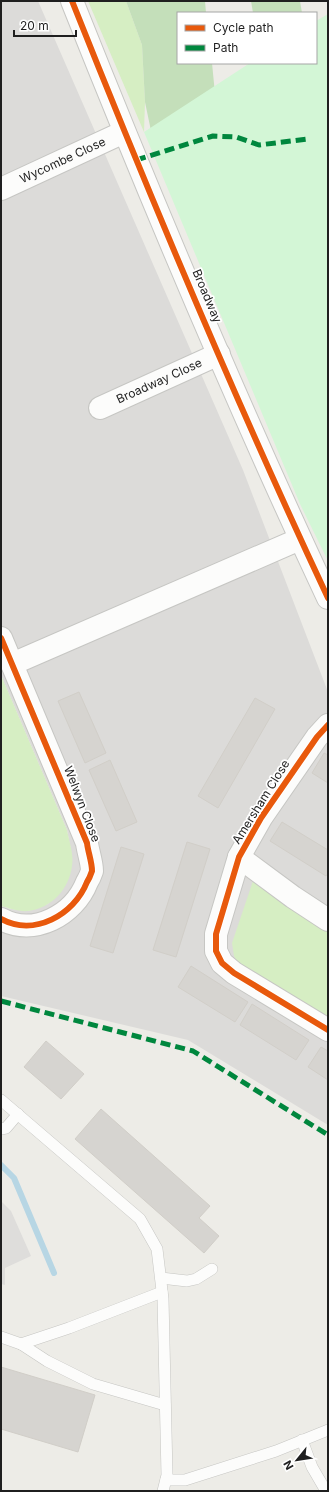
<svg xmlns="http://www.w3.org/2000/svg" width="329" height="1492" viewBox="0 0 329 1492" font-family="Inter,sans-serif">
  <rect width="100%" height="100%" fill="#edece7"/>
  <polygon fill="#dcdbd9" points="1,1 38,1 243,470 328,692 328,1125 188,1040 1,996 1,906 11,909 28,911 48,904 72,865 71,851 67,830 1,675"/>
  <g fill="#d6eec3">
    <polygon points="88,1 126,1 142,45 145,102 144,132"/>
    <path d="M1 675 67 830C69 841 74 854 72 866 69 889 52 908 28 911 19 912 9 908 1 906Z"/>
    <polygon points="253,881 328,929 328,1021 238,964 234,956 232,943"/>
  </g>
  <g fill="#c4dfba">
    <polygon points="126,1 205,1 206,13 178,13 178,63 212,63 216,104 156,155 145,102 142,45"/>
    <polygon points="251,1 300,1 302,13 253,13"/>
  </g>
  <polygon fill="#d3f6d6" points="328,14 328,561 300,504 144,132 250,63 316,63 316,21"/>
  <polygon fill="#dedddb" points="1,1201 11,1211 31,1256 5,1268 5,1285 1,1284"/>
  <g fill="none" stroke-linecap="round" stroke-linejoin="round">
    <polyline stroke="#b7d6e4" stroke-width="6" points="1,1165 14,1178 54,1273"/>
  </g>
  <g fill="#d6d4d0" stroke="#d1cec8">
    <polygon points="79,692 106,753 85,763 58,701"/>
    <polygon points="255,698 275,709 218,808 198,796"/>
    <polygon points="324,753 328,755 328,783 312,773"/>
    <polygon points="110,760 137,822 116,831 89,770"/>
    <polygon points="282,822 328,850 328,873 326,876 270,841"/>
    <polygon points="187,842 210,849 176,957 153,950"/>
    <polygon points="121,847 144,854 113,953 90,946"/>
    <polygon points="191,966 248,1002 235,1022 178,987"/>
    <polygon points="252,1004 309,1040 296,1060 240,1025"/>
    <polygon points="46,1041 84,1074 61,1099 24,1067"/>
    <polygon points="321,1047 328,1051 328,1080 308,1067"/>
    <polygon points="101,1109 210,1206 199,1218 219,1236 204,1253 75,1139"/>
    <polygon points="1,1367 95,1395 78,1452 1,1429"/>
  </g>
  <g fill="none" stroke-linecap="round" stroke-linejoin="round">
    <defs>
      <g id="service">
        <polyline points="1,1100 140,1219 157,1249 163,1299 167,1475 163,1491"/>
        <polyline points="1,1129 6,1128 18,1114"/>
        <polyline points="161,1278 187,1281 196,1279 212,1269"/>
        <polyline points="1,1337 21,1344 69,1328 162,1292"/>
        <polyline points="21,1344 47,1361 93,1384 165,1405"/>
        <polyline points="302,1440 312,1467 326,1491"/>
        <polyline points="166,1480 185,1480 276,1451 328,1430"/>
      </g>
      <g id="minor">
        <path id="s1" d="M1 189 124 132"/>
        <path id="s2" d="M100 408 219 354"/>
        <path d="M1 638 87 843C88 852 92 862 92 871 91 874 89 879 87 882 74 915 34 937 1 919"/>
        <polyline points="12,664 300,539"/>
        <polyline points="328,725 317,737 261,818 239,857 216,934 216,951 222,963 234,973 328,1030"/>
        <polyline points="239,857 293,897 328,920"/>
      </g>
      <path id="tertiary" d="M72 1C152 202 236 402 328 598"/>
    </defs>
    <use href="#service" stroke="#c6c6c3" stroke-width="12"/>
    <use href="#minor" stroke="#c6c6c3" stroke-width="24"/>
    <use href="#tertiary" stroke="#c6c6c3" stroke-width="24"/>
    <use href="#service" stroke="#fcfcfb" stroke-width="11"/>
    <use href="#minor" stroke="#fcfcfb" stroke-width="22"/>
    <use href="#tertiary" stroke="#fcfcfb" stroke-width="22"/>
    <g stroke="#00873e" stroke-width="5" stroke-dasharray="10 5" stroke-linecap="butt">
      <polyline points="136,160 213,136 236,137 259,145 307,139"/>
      <polyline points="1,1001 193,1051 328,1135"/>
    </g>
    <defs>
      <g id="cycleway">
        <path d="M72 1C152 202 236 402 328 598"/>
        <path d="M1 638 87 843C88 852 92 862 92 871 91 874 89 879 87 882 74 915 34 937 1 919"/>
        <polyline points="328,725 317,737 261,818 239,857 216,934 216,951 222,963 234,973 328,1030"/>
      </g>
    </defs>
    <use href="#cycleway" stroke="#fff" stroke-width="8"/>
    <use href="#cycleway" stroke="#e8590c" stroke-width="6"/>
  </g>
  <g text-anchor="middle" stroke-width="3.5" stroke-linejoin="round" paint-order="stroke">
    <g font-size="12" fill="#1f1f1f" stroke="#fff">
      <text dy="4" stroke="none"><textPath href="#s1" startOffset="68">Wycombe Close</textPath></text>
      <text transform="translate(207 296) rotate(67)" y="4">Broadway</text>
      <text dy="4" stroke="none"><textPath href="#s2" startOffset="65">Broadway Close</textPath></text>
      <text transform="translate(261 802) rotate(-58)" y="4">Amersham Close</text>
      <text transform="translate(82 804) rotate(69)" y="4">Welwyn Close</text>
    </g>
  </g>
  <rect width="329" height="1492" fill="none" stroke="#1f1f1f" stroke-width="4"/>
  <rect x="177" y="12" width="140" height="52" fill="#ffffff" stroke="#a5a5a5"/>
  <rect x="185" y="25" width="20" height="6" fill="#e8590c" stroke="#a5a5a5"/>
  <text x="213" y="32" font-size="12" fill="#1f1f1f">Cycle path</text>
  <rect x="185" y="45" width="20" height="6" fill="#00873e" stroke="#a5a5a5"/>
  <text x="213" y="52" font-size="12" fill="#1f1f1f">Path</text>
  <g transform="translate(297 1460) rotate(240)" stroke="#ffffff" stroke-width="3" paint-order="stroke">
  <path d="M0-3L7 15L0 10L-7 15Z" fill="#1f1f1f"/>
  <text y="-6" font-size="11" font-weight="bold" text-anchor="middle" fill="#1f1f1f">N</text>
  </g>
  <path d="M14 30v6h62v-6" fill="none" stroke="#1f1f1f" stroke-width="2"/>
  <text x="20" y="30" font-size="12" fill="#1f1f1f" stroke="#ffffff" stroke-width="3" paint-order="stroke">20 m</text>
</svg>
